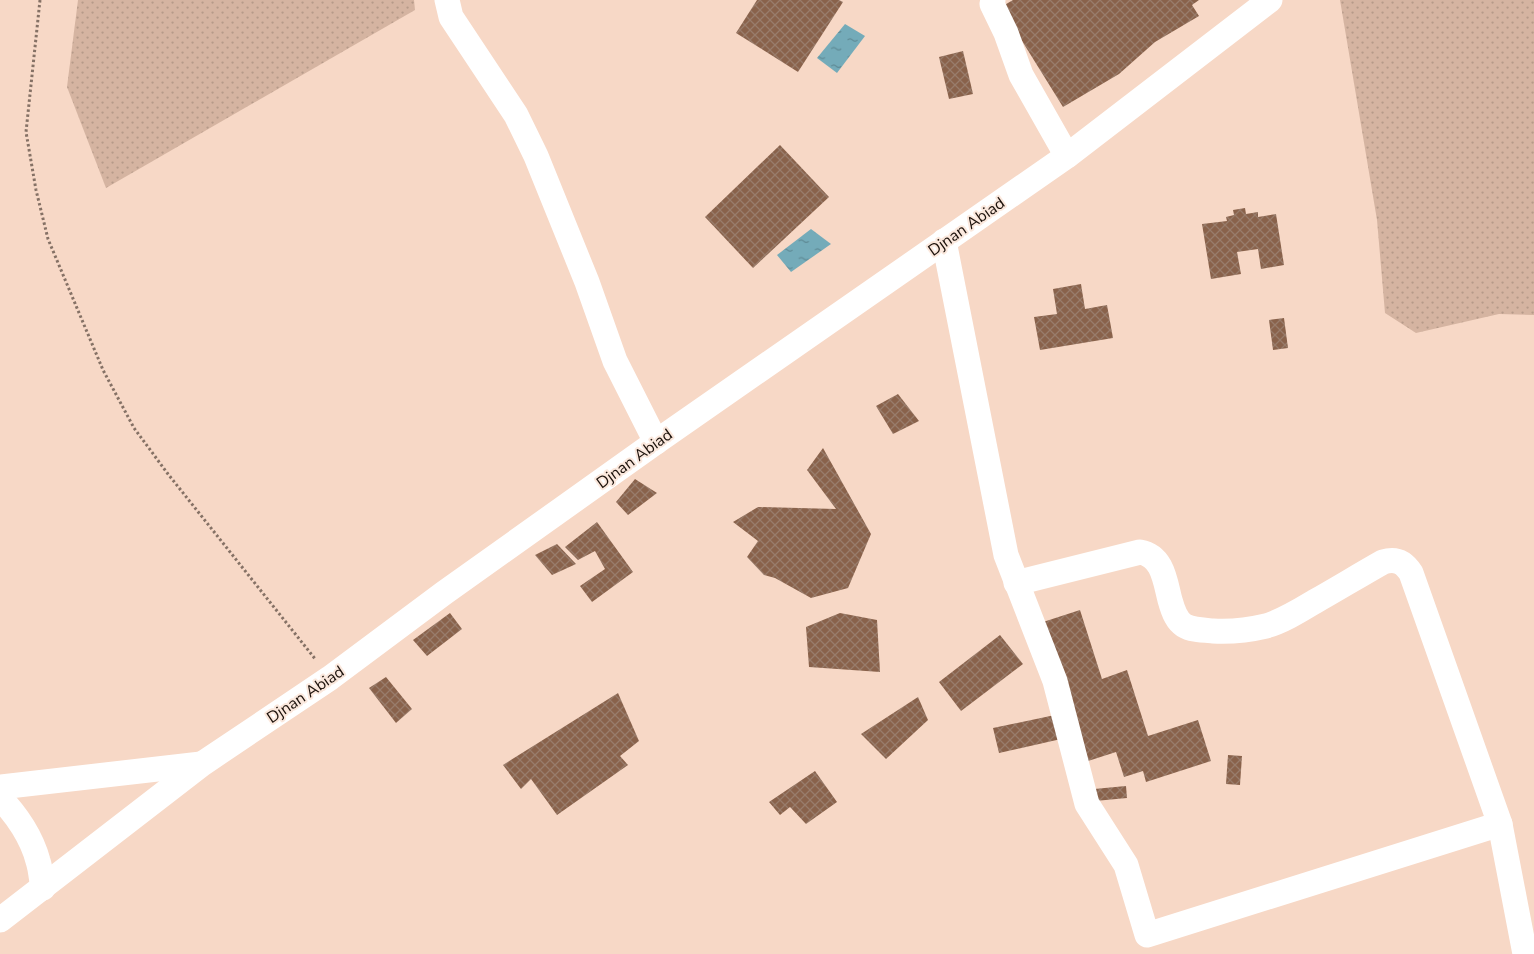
<svg xmlns="http://www.w3.org/2000/svg" width="1534" height="954" viewBox="0 0 1534 954" font-family="'Nunito Sans',sans-serif">
  <defs>
    <pattern id="grass-dots" width="8" height="8" patternUnits="userSpaceOnUse" patternTransform="scale(1.25)"><rect width="8" height="8" fill="#d5b4a1"/><path d="M2 2h.1M6 6h.1" fill="none" stroke="#b69a89" stroke-width="1.8" stroke-linecap="round"/></pattern>
    <pattern id="water-ripples" width="26" height="14" patternUnits="userSpaceOnUse" patternTransform="scale(1.25)"><rect width="26" height="14" fill="#74abb9"/><path d="M2 4q2-2 4 0t4 0M15 11q2-2 4 0t4 0" fill="none" stroke="#5e8a95"/></pattern>
    <pattern id="building-cross-hatch" width="8" height="8" patternUnits="userSpaceOnUse" patternTransform="scale(1.25)"><rect width="8" height="8" fill="#89624b"/><path d="M0 0l8 8M0 8l8-8" fill="none" stroke="#987c6b"/></pattern>
  </defs>
  <rect width="100%" height="100%" fill="#f7d8c6"/>
  <g fill="url(#grass-dots)">
    <polygon points="78,0 414,0 415,10 106,188 67,87"/>
    <polygon points="1340,0 1534,0 1534,315 1499,314 1416,333 1385,313 1377,220"/>
  </g>
  <g fill="url(#water-ripples)">
    <polygon points="845,24 865,36 837,73 817,58"/>
    <polygon points="811,229 831,244 791,272 777,255"/>
  </g>
  <g fill="url(#building-cross-hatch)">
    <polygon points="757,0 839,0 843,2 798,72 736,33"/>
    <polygon points="1013,0 1199,0 1192,5 1199,16 1155,42 1119,74 1063,107 1001,7"/>
    <polygon points="963,51 973,94 949,99 939,57"/>
    <polygon points="780,145 829,197 753,268 705,217"/>
    <polygon points="1245,208 1246,214 1258,212 1258,217 1276,214 1284,265 1261,269 1258,249 1237,252 1241,274 1211,279 1202,224 1227,221 1226,217 1234,215 1233,210"/>
    <polygon points="1081,284 1085,309 1107,305 1113,338 1040,350 1034,317 1057,314 1053,289"/>
    <polygon points="1284,318 1288,348 1273,350 1269,320"/>
    <polygon points="898,394 919,421 893,434 876,406"/>
    <polygon points="823,448 871,534 848,588 811,598 775,578 764,575 747,557 758,541 733,522 758,507 836,509 807,470"/>
    <polygon points="635,479 657,493 628,515 616,502"/>
    <polygon points="597,522 633,572 592,602 580,586 605,569 595,551 578,560 565,547"/>
    <polygon points="557,544 576,564 552,575 535,555"/>
    <polygon points="1080,610 1102,679 1127,670 1148,736 1198,720 1211,761 1146,782 1143,771 1124,777 1116,752 1085,762 1040,623"/>
    <polygon points="450,613 462,629 427,656 413,640"/>
    <polygon points="840,613 877,620 880,672 809,667 806,627"/>
    <polygon points="1000,635 1023,664 961,711 939,682"/>
    <polygon points="386,677 412,709 396,723 369,688"/>
    <polygon points="618,693 639,741 620,756 628,765 557,815 531,779 521,789 503,765"/>
    <polygon points="918,697 928,720 886,759 861,734"/>
    <polygon points="1055,715 1061,739 999,753 993,728"/>
    <polygon points="1228,755 1242,756 1240,785 1226,784"/>
    <polygon points="815,771 837,802 806,824 790,807 780,815 769,802"/>
    <polygon points="1126,786 1127,798 1095,801 1094,789"/>
  </g>
  <g fill="none" stroke-linecap="round" stroke-linejoin="round">
    <polyline stroke="#857165" stroke-width="3" stroke-dasharray="2.5 2.5" stroke-linecap="butt" points="40,0 26,132 36,190 48,239 103,370 134,428 168,474 316,660"/>
    <g stroke="#fff" stroke-width="25">
      <polyline points="447,0 451,17 516,115 536,156 587,282 615,361 656,442"/>
      <polyline points="993,0 992,4 1006,33 1021,75 1067,156"/>
      <polyline points="944,241 1006,555 1055,681 1087,804 1126,865 1147,935 1500,824"/>
      <path d="M1016 583 1140 552C1163 556 1165 581 1170 600 1178 629 1186 629 1213 631 1231 632 1249 630 1266 626 1283 621 1299 611 1314 602 1337 589 1360 575 1383 562 1396 558 1404 562 1411 573L1500 824 1525 954"/>
      <polyline points="0,787 201,764"/>
      <path d="M0 798C17 815 32 838 38 861 41 870 41 879 43 888"/>
      <polyline points="0,920 202,764 330,678 444,593 656,442 1067,156 1270,0"/>
    </g>
  </g>
  <g text-anchor="middle" stroke-width="4" stroke-linejoin="round" paint-order="stroke">
    <g font-size="16" fill="#1b110b" stroke="#fbe8dd">
      <text transform="translate(966 226) rotate(-35)" y="6">Djnan Abiad</text>
      <text transform="translate(634 458) rotate(-36)" y="6">Djnan Abiad</text>
      <text transform="translate(305 694) rotate(-34)" y="6">Djnan Abiad</text>
    </g>
  </g>
</svg>
